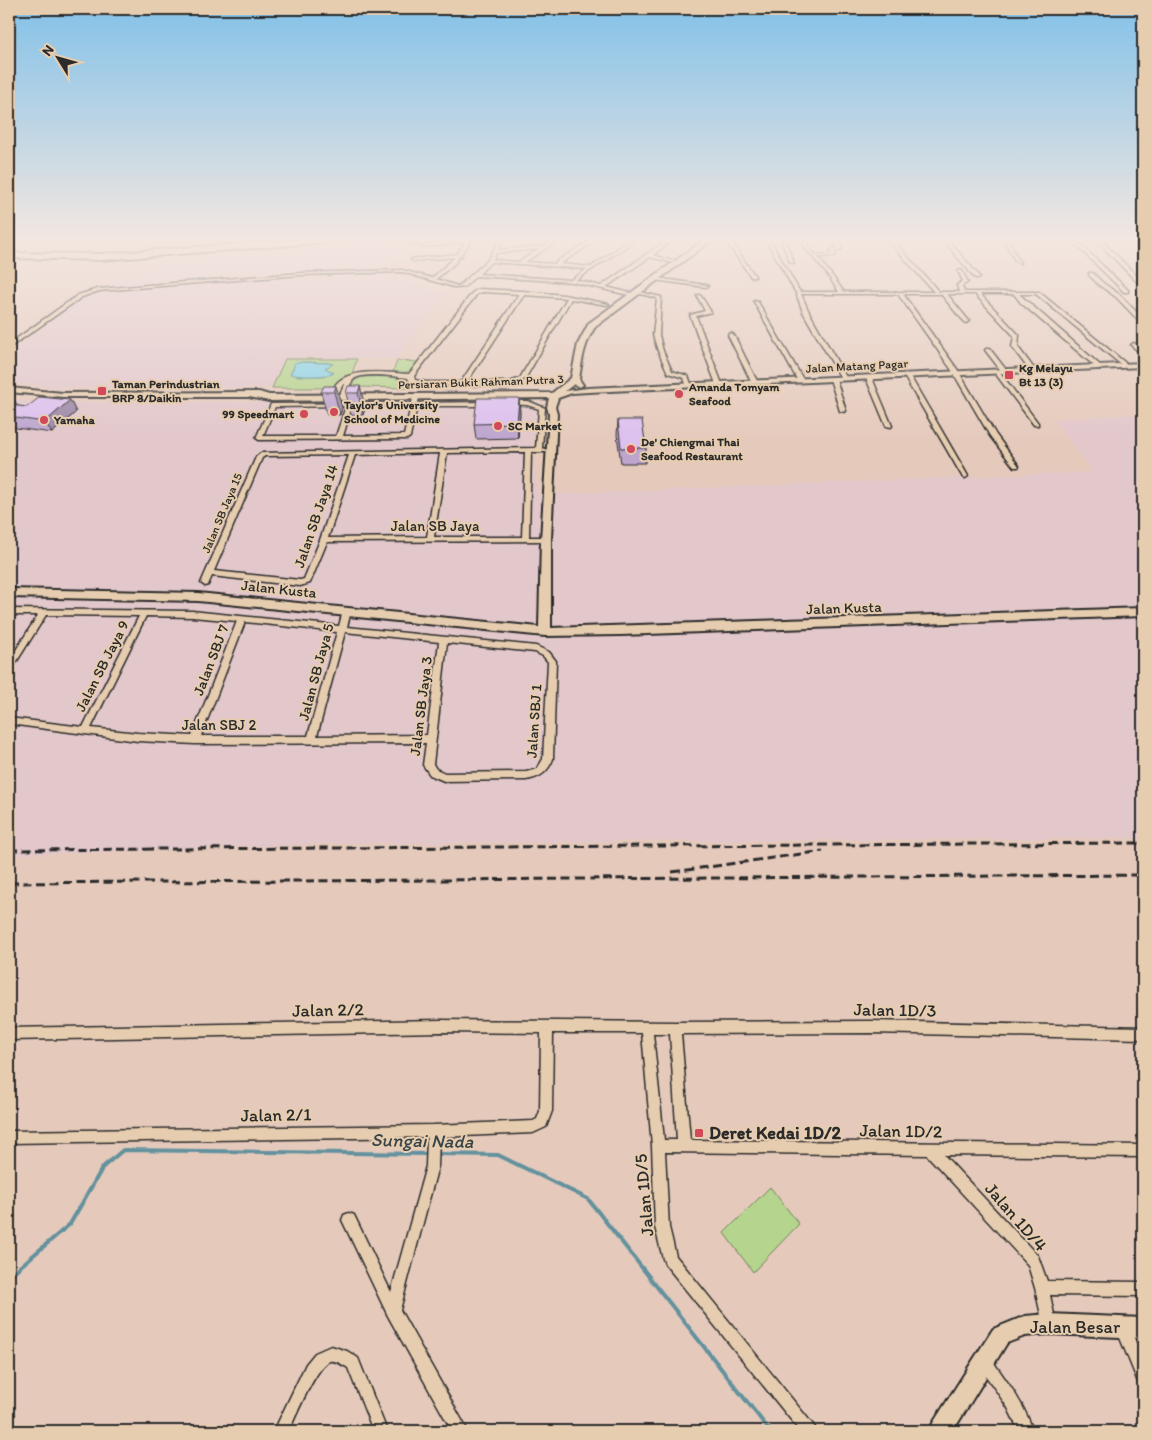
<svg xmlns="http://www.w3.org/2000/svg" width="1152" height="1440" viewBox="0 0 1152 1440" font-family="Itim,sans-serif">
  <rect width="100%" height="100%" fill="#e5cabc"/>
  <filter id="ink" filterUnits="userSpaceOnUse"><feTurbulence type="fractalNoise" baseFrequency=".02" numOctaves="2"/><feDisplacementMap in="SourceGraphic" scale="10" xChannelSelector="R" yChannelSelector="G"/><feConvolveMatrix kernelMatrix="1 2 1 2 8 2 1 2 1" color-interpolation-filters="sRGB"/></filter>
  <g filter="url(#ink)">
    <g fill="#e2c7cb">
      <polygon points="395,241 394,246 408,250 372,269 369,275 388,275 447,295 395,359 285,359 272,388 52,388 9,382 9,352 101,284 164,264"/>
      <polygon points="9,399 39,403 529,400 540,403 531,447 538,495 1093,472 1053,419 1143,414 1143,838 342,843 9,855"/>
    </g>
    <g fill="#b5d48e" stroke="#70805c" fill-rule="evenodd">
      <path d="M285 359H357L352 374 330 388H272ZM304 362 329 363 324 368 334 373C325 378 308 375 296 376L294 367Z"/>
      <path d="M397 361 420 362C412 373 406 373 393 372Z"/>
      <path d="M362 377C380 377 401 373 413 388L355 387 352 386 354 381Z"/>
      <polygon points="770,1187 799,1224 753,1272 724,1233"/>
    </g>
    <path fill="#89d5e9" stroke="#63919d" d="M297 362 328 363 333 364 325 368 334 373C326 377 300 377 290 374L294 367V364Z"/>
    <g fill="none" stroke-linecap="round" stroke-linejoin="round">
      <g stroke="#63919d" stroke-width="4">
        <polyline points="437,1154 498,1155 588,1199 770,1431"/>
        <polyline points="9,1276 70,1224 103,1167 123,1150 429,1154"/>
      </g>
      <defs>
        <g id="street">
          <path d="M457 240H474L470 242 461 254 462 256H459L456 262 436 279 457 286 460 285 488 260 499 240H503L498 250 545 246 553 240H559L525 262 556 264 557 261 591 240H597L560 264 591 267 630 240H636L576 280 601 286 667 240H673L653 255 680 263 678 264 650 257 606 287 635 294V296H633L572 282 476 276 464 287 457 288 402 272 301 275 99 291 82 297 9 348V344L78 295 98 289 301 273 402 270 432 278 455 257 413 261 411 260V259L457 254 465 242 423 247 408 243 410 242 423 245ZM539 249 519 262 493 260 496 253ZM491 262 587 269 571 280 479 274Z"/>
          <polygon points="725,240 730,240 732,243 755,276 755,277 751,277"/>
          <polygon points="766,240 770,240 800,292 839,292 827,274 802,244 805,242 804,240 808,240 809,243 807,245 815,255 831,254 831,250 837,248 834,240 838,240 842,249 835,252 835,256 818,257 844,292 934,292 888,240 893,240 939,292 959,292 957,285 963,281 958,271 960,270 962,271 968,282 962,286 964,292 1039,292 1129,366 1124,367 1036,294 1019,294 1101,366 1101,368 1097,368 1021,303 1014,294 980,294 1019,335 1018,347 1035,370 1034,371 1030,371 1012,347 1014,336 975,294 947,294 969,321 966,323 958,315 941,294 903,294 957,369 996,435 1019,466 1018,467 1014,467 990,436 951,369 898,294 801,294 809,312 847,379 842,380 803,312 796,293"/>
          <polygon points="781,240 785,240 794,263 790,262"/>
          <polygon points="943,240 948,240 979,276 979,278 975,278"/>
          <polygon points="1006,240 1010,240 1009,242 1020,263 1016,262 1005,242"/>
          <polygon points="1071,240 1076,240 1128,290 1128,292 1124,292"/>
          <polygon points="1096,240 1101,240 1140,279 1140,281 1136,281"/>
          <polygon points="1089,273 1093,273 1103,283 1120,295 1143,319 1143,323 1141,323 1116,297 1099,285 1089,275"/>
          <polygon points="656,278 706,285 708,286 706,287 654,280 654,278"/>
          <path d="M479 289 523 291 564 295 609 304 607 305 571 299 525 379 513 385 427 386 410 382 408 378C397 377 361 371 353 380 349 385 347 393 344 398H340L339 397 346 381 342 386 336 398H332C331 364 388 373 409 374L473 292ZM482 292 519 294 461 382H427L415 380 414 376 477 294ZM524 295 567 298 520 378 510 382H467Z"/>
          <polygon points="636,291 661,297 659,335 663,351 672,371 688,376 692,386 691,387 687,387 684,378 668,373 658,351 653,335 657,298 636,293"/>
          <polygon points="699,295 701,296 711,312 696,316 722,384 719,386 716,384 690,315 705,311 697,296"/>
          <polygon points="754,301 758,302 804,381 803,382 798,381 754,302"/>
          <polygon points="731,333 734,335 758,383 757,384 752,383 728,335"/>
          <polygon points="1134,343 1143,350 1143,355 1132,346 1131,345"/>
          <polygon points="986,349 990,349 1007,371 1006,372 1002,372 985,350"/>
          <polygon points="995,371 999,371 1038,423 1038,425 1034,425 995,373"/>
          <polygon points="907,374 910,376 968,476 967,477 965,478 962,476 904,376"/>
          <polygon points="867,377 872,378 892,426 891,427 886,426 866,378"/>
          <polygon points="831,378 836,379 846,411 845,412 840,411 830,379"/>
          <path d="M416 395 419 397 418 403 488 402 491 404 488 406H417L410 437 407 439 259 440 256 438 271 404 412 403 413 397ZM346 406 336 436H263L275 407ZM352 406H411L404 435 343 436Z"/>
          <path d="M509 401H528L545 408 542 448 548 450 545 452H531L529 537H546L550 539 549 541 327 542 310 583 300 586 212 576 208 585 205 586 201 583 256 457 261 453 536 448 539 409 527 405 507 404 506 403ZM525 452 522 537H434L447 453ZM440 453 427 537 328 538 355 455ZM349 455 320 540 304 579 300 580 214 571 262 458 265 456Z"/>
          <path d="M347 608 351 611 347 627 536 646 549 652 556 661 553 759C548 772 540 778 526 780L444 781 430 775 423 765 426 743 195 744 138 741 9 724V718L83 727 139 616 46 615 12 669 9 670V661L38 615H9V609L192 611 339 626 343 611ZM146 616 192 617 237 621 192 736 138 733 91 728ZM245 622 337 632 308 736H201ZM345 632 439 642 427 735 317 736ZM447 643 535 652 543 656 548 662 543 759 537 769 526 772 445 773 436 769 433 764Z"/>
          <path d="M441 1020 675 1022 871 1021 1143 1027V1039L871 1033 681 1034 690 1140 1143 1145V1157L944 1155 1038 1256 1047 1281 1143 1282V1296L1050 1295 1056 1324 1054 1329 1049 1331 1044 1329 1035 1288 1028 1265 927 1155 665 1152 669 1227 676 1256 814 1426 817 1431H800L665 1264 663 1259 655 1227 652 1146 642 1033H553L552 1111 546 1127 533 1133 439 1137 438 1166 400 1310 468 1431H452L388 1316 342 1220 344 1215 349 1213 354 1215 391 1292 426 1166 427 1137 9 1143V1131L433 1125 533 1121 537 1119 540 1111 541 1033 441 1032 9 1040V1028ZM653 1034H670L677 1140H664Z"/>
          <polygon points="1123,1321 1128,1323 1143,1360 1143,1384 1138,1382 1116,1328 1118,1323"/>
          <path d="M331 1346 347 1351 358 1358 387 1431H373L348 1368C343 1365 336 1360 330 1361 317 1364 295 1418 289 1431H274L306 1364 315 1353Z"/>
          <path d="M984 1354 989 1356C1006 1380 1024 1403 1033 1431H1019L1008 1408 979 1366 977 1361 979 1356Z"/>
        </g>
        <g id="secondary">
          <path d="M704 240H712L595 327C584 343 582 360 579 379L583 385 579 387 574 384 565 391 588 388 1143 363V367L588 392 572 393 558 398 555 407 557 414 551 539V628L1143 608V616L621 635 545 636 198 601 9 597V589L198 593 539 627 541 539 549 414 547 407 549 398 269 401 249 397H63L9 392V388L63 393 259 392 269 395 552 393 571 378 578 344 589 323Z"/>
          <polygon points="1049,1314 1143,1318 1143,1338 1049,1334 1025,1336 1007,1343 953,1431 930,1431 933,1423 993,1329 1025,1316"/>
        </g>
        <polygon id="highway" points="291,240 335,240 331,242 102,260 9,258 9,253 102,254"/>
      </defs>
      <use href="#street" stroke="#2b2b2b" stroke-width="3"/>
      <use href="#secondary" stroke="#2b2b2b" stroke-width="4"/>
      <use href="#highway" stroke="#2b2b2b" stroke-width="4"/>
      <use href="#street" fill="#e7cdaf" fill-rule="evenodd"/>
      <use href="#secondary" fill="#e7cdaf" fill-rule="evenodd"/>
      <use href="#highway" fill="#e7cdaf" fill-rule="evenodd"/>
      <g stroke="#2b2b2b" stroke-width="3" stroke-dasharray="9 4.5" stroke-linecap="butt">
        <polyline points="9,850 1143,843"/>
        <polyline points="672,872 823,851"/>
        <polyline points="9,883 1143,875"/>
      </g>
    </g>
    <g fill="#bda5ce" stroke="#2b2b2b">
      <polygon points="336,386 342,408 340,415 327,415 321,392"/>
      <polygon points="360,386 365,408 363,415 351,415 346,393"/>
      <polygon points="519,398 520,413 518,438 476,439 474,424"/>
      <polygon points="9,399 18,406 27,407 70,400 76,412 52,433 9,427"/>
      <polygon points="618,420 646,448 645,463 621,463 617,435"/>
    </g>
    <g fill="#9a86a7" stroke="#2b2b2b">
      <polygon points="336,386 342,408 340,415 334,392"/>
      <polygon points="360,386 365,408 363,415 358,393"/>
      <polygon points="519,398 520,413 518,438 517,423"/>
      <polygon points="14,399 20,411 9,408 9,403"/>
      <polygon points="70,400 76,412 52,433 45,422"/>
    </g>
    <g fill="#dcc0ef" stroke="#2b2b2b">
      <polygon points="324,386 336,386 334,392 321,392"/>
      <polygon points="348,386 360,386 358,393 346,393"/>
      <polygon points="40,397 70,400 45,422 9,417 9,405 27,407"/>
      <polygon points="477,398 519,398 517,423 474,424"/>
      <polygon points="9,399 14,399 9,403"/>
      <polygon points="618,420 642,420 646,448 621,448"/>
    </g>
  </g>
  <linearGradient id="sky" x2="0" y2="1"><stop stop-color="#82c1e8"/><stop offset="0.54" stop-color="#f3e7e1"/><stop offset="1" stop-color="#f3e7e1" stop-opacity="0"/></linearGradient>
  <rect width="1152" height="442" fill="url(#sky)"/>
  <g fill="#d1495b" stroke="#e7cdaf" stroke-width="2">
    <rect x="1004" y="370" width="10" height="10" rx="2.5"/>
    <rect x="97" y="386" width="10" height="10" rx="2.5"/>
    <circle cx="679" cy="394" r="5"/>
    <circle cx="334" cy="412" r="5"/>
    <circle cx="304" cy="414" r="5"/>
    <circle cx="44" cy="420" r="5"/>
    <circle cx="498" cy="426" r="5"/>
    <circle cx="631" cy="449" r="5"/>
    <rect x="694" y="1128" width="10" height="10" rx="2.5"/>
  </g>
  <g text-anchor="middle" stroke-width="4" stroke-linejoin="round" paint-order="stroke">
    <g font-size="12" fill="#2b2b2b" stroke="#e7cdaf">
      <text transform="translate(857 366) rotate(-3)" y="4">Jalan Matang Pagar</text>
      <text transform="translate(481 382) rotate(-2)" y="4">Persiaran Bukit Rahman Putra 3</text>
      <text transform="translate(222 513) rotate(-67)" y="4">Jalan SB Jaya 15</text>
    </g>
    <g font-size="12" font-weight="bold" fill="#2b2b2b" stroke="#e7cdaf" text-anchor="start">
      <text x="1019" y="372">Kg Melayu<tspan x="1019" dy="14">Bt 13 (3)</tspan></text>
      <text x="112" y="388">Taman Perindustrian<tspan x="112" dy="14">BRP 8/Daikin</tspan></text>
      <text x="689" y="391">Amanda Tomyam<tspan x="689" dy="14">Seafood</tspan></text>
      <text x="344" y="409">Taylor's University<tspan x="344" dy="14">School of Medicine</tspan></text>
      <text x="294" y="418" text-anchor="end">99 Speedmart</text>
      <text x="54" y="424">Yamaha</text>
      <text x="508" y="430">SC Market</text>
      <text x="641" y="446">De' Chiengmai Thai<tspan x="641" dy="14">Seafood Restaurant</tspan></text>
    </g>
    <g font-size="15" fill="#2b2b2b" stroke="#e7cdaf">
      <text transform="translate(316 516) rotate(-71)" y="5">Jalan SB Jaya 14</text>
      <text x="435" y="531">Jalan SB Jaya</text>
      <text transform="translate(279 589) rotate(6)" y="5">Jalan Kusta</text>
      <text transform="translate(844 608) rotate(-2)" y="5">Jalan Kusta</text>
      <text transform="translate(211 660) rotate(-69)" y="5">Jalan SBJ 7</text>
      <text transform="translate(102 666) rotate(-63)" y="5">Jalan SB Jaya 9</text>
      <text transform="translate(316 672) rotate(-75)" y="5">Jalan SB Jaya 5</text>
      <text transform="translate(421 706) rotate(-83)" y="5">Jalan SB Jaya 3</text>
      <text transform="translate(534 721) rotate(-86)" y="5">Jalan SBJ 1</text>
      <text x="219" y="730">Jalan SBJ 2</text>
    </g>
    <g font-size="18" fill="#2b2b2b" stroke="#e7cdaf">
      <text transform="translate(328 1010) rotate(-1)" y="6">Jalan 2/2</text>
      <text transform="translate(895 1010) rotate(1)" y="6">Jalan 1D/3</text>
      <text transform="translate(276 1115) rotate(-1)" y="6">Jalan 2/1</text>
      <text transform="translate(901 1131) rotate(1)" y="6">Jalan 1D/2</text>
      <text transform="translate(644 1195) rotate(-95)" y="6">Jalan 1D/5</text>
      <text transform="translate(1016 1217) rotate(49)" y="6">Jalan 1D/4</text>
      <text x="1075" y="1333">Jalan Besar</text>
    </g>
    <g font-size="18" font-weight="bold" fill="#2b2b2b" stroke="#e7cdaf" text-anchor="start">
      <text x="709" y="1139">Deret Kedai 1D/2</text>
    </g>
    <g font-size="19" font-style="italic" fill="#394448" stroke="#e7cdaf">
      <text transform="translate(422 1140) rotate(1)" y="7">Sungai Nada</text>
    </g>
  </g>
  <rect width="1152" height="1440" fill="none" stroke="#e7cdaf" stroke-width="30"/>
  <rect x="15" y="15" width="1122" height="1410" fill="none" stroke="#2b2b2b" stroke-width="2" filter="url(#ink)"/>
  <g transform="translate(58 58) rotate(307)" stroke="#e7cdaf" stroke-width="4" paint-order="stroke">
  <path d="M0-4L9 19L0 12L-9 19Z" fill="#2b2b2b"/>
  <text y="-8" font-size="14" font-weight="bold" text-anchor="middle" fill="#2b2b2b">N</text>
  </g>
</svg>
